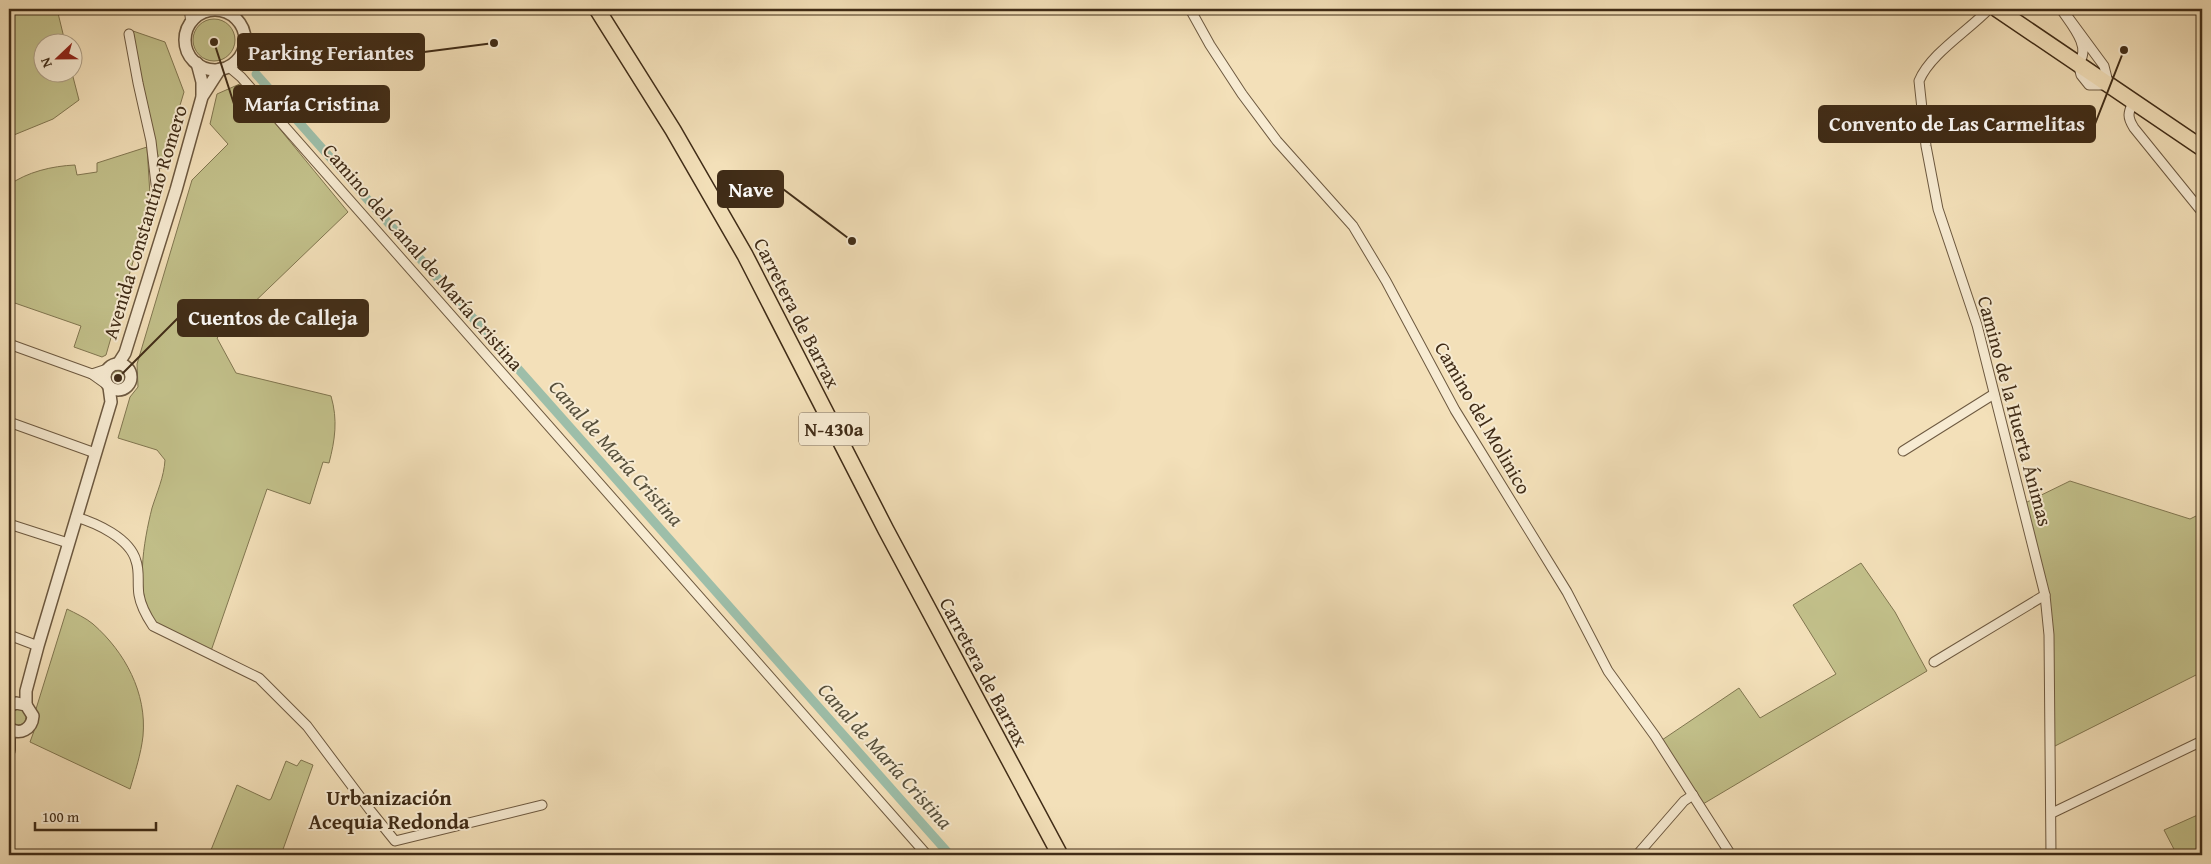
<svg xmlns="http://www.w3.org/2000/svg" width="2211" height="864" viewBox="0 0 2211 864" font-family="'Gentium Book Plus',serif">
  <rect width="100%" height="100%" fill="#f3e0b9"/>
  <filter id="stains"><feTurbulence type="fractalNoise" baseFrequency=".004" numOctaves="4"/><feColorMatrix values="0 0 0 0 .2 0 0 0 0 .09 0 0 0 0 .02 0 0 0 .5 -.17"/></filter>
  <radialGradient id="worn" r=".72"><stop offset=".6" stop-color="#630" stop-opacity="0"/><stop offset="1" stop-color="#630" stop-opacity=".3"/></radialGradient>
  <g fill="#c2c08a" stroke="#817650">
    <polygon points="9,9 57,9 65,42 42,42 42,72 72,73 79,100 53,119 9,137"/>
    <circle cx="214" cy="40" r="21"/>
    <polygon points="133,31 165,42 184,92 161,169 143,90"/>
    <path d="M242 83 348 212 217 338 236 373 331 396C338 420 335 440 329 463L323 462 310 504 267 489 211 651C200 646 162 631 156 624 133 597 144 540 152 508 157 492 164 477 165 460L157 450 118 438 130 397 138 387 137 364 192 180 228 144 210 124 217 94Z"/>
    <path d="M147 147 150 195 148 210 106 355 102 357 74 347 81 326 9 301V185C27 172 52 166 75 165L77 175 97 172V163Z"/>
    <circle cx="118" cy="378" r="7"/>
    <polygon points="2070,481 2190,519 2202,513 2202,672 2053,747 2052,633 2023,504"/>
    <polygon points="1861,563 1895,612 1927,671 1703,804 1662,740 1739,688 1760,718 1836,674 1793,605"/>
    <path d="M67 609C75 613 86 618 93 624 125 652 147 693 143 736 141 754 135 772 130 789L30 742 38 720 36 709Z"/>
    <circle cx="18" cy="717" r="8"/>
    <polygon points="301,760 313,765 281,855 209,855 237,785 269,800 271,799 286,761 297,766"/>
    <polygon points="2202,813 2202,855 2177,855 2164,830"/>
  </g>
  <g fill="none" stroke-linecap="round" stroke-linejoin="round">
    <polyline stroke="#9dbea9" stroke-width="9" points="256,74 950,855"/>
    <defs>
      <g id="minor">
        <polyline points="189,9 191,22"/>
        <polyline points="215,9 218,10"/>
        <polyline points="1190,9 1210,45 1242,94 1277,141 1353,226 1386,281 1455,410 1567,592 1608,671 1655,736 1731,855"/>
        <path d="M1989 9C1968 31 1930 54 1919 81L1926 146 1938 209 1977 325 2045 595 2049 635 2051 855"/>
        <path d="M2061 9C2070 23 2093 48 2078 63L2081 75 2089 85H2101L2107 78 2104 66 2062 9"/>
        <polyline points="129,34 138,83 151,141 156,184"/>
        <polyline points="228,66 241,77 927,855"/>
        <path d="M2133 102C2128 113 2127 117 2134 128L2202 212"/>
        <polyline points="9,344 92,374 106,384"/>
        <polyline points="92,374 107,369"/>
        <polyline points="9,422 95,453"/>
        <polyline points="1903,451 1994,394"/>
        <path d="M76 517C96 523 130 538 136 561 140 572 137 584 139 595 141 607 147 617 153 626L259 678 307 726 370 810 395 841 542 805"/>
        <polyline points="9,524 68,543"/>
        <polyline points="9,635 38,646"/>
        <polyline points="1934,662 2045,595"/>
        <polyline points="2052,813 2202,741"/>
        <polyline points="1637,855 1684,801 1693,795"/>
      </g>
      <g id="tertiary">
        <circle cx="215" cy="40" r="30"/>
        <polyline points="197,63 202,82 202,95"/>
        <circle cx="118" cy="377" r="13"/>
        <polyline points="118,364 125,353 176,190 202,97 220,69"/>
        <polyline points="26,705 26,691 38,646 111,402 109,387"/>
        <path d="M9 706 16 703 26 705 33 716C32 729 20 736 9 728"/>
        <polyline points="9,750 9,729"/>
      </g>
      <g id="trunk">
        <polyline points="597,9 673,130 745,255 886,530 1060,855"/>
        <polyline points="1997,9 2202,148"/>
      </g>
    </defs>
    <use href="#minor" stroke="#6d5940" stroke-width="11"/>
    <use href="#tertiary" stroke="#6d5940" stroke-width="14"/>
    <use href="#trunk" stroke="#402c17" stroke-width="18"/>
    <use href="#minor" stroke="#f7ebd2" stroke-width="9"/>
    <use href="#tertiary" stroke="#f7ebd2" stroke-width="11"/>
    <use href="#trunk" stroke="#f3e0b9" stroke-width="15"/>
  </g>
  <g text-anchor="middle" stroke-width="4" stroke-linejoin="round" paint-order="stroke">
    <rect fill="#f7ebd2" stroke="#77654f" stroke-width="1" x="799" y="412.5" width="70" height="33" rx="4"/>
    <g font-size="19" font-weight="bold" fill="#402c17">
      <text x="834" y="436">N-430a</text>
    </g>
    <g font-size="20" fill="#402c17" stroke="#f7ebd2">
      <text transform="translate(145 222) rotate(-73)" y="7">Avenida Constantino Romero</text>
      <text transform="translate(423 257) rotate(49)" y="7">Camino del Canal de María Cristina</text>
      <text transform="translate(797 313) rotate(63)" y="7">Carretera de Barrax</text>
      <text transform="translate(2015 411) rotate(75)" y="7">Camino de la Huerta Ánimas</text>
      <text transform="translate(1483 418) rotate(60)" y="7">Camino del Molinico</text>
      <text transform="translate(984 672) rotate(62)" y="7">Carretera de Barrax</text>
    </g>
    <g font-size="21" font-style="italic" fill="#57503c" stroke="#f7ebd2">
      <text transform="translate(616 453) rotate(48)" y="7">Canal de María Cristina</text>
      <text transform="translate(885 756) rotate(48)" y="7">Canal de María Cristina</text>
    </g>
    <g font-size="21" font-weight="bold" fill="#402c17" stroke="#f7ebd2">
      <text x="389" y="805">Urbanización<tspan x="389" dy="24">Acequia Redonda</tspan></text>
    </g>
  </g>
  <path fill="none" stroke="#402c17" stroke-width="2" d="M494 43L424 52M214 42L234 104M2124 50L2095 124M852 241L783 189M118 378L178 318"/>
  <g fill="#402c17" stroke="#f7ebd2" stroke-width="2">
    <circle cx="494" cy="43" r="5"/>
    <circle cx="214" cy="42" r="5"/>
    <circle cx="2124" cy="50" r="5"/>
    <circle cx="852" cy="241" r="5"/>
    <circle cx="118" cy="378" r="5"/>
  </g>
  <g fill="#402c17" stroke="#402c17" stroke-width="2">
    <rect x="238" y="34" width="186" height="36" rx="5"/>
    <rect x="234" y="86" width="155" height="36" rx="5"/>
    <rect x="1819" y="106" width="276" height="36" rx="5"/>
    <rect x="718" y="171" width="65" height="36" rx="5"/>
    <rect x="178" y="300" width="190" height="36" rx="5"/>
  </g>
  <g font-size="21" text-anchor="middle" font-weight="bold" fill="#fff">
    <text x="331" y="60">Parking Feriantes</text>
    <text x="312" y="111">María Cristina</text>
    <text x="1957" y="131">Convento de Las Carmelitas</text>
    <text x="751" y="197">Nave</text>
    <text x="273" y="325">Cuentos de Calleja</text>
  </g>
  <rect width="2211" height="864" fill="none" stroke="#f3e0b9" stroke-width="30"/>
  <rect x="10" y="10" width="2191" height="844" fill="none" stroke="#402c17" stroke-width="2.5"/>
  <rect x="15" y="15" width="2181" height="834" fill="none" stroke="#402c17"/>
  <g transform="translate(58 58) rotate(248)"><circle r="24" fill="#f7ebd2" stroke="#ae9f87"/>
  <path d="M0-4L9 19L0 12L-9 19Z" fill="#8f2418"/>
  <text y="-8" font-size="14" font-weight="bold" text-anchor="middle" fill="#402c17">N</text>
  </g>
  <path d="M35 822v8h121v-8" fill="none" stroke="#402c17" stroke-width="2.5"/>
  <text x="42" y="822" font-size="15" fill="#402c17" stroke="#f7ebd2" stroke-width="4" paint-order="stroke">100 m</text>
  <rect width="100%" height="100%" filter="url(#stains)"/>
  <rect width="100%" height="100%" fill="url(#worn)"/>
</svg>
